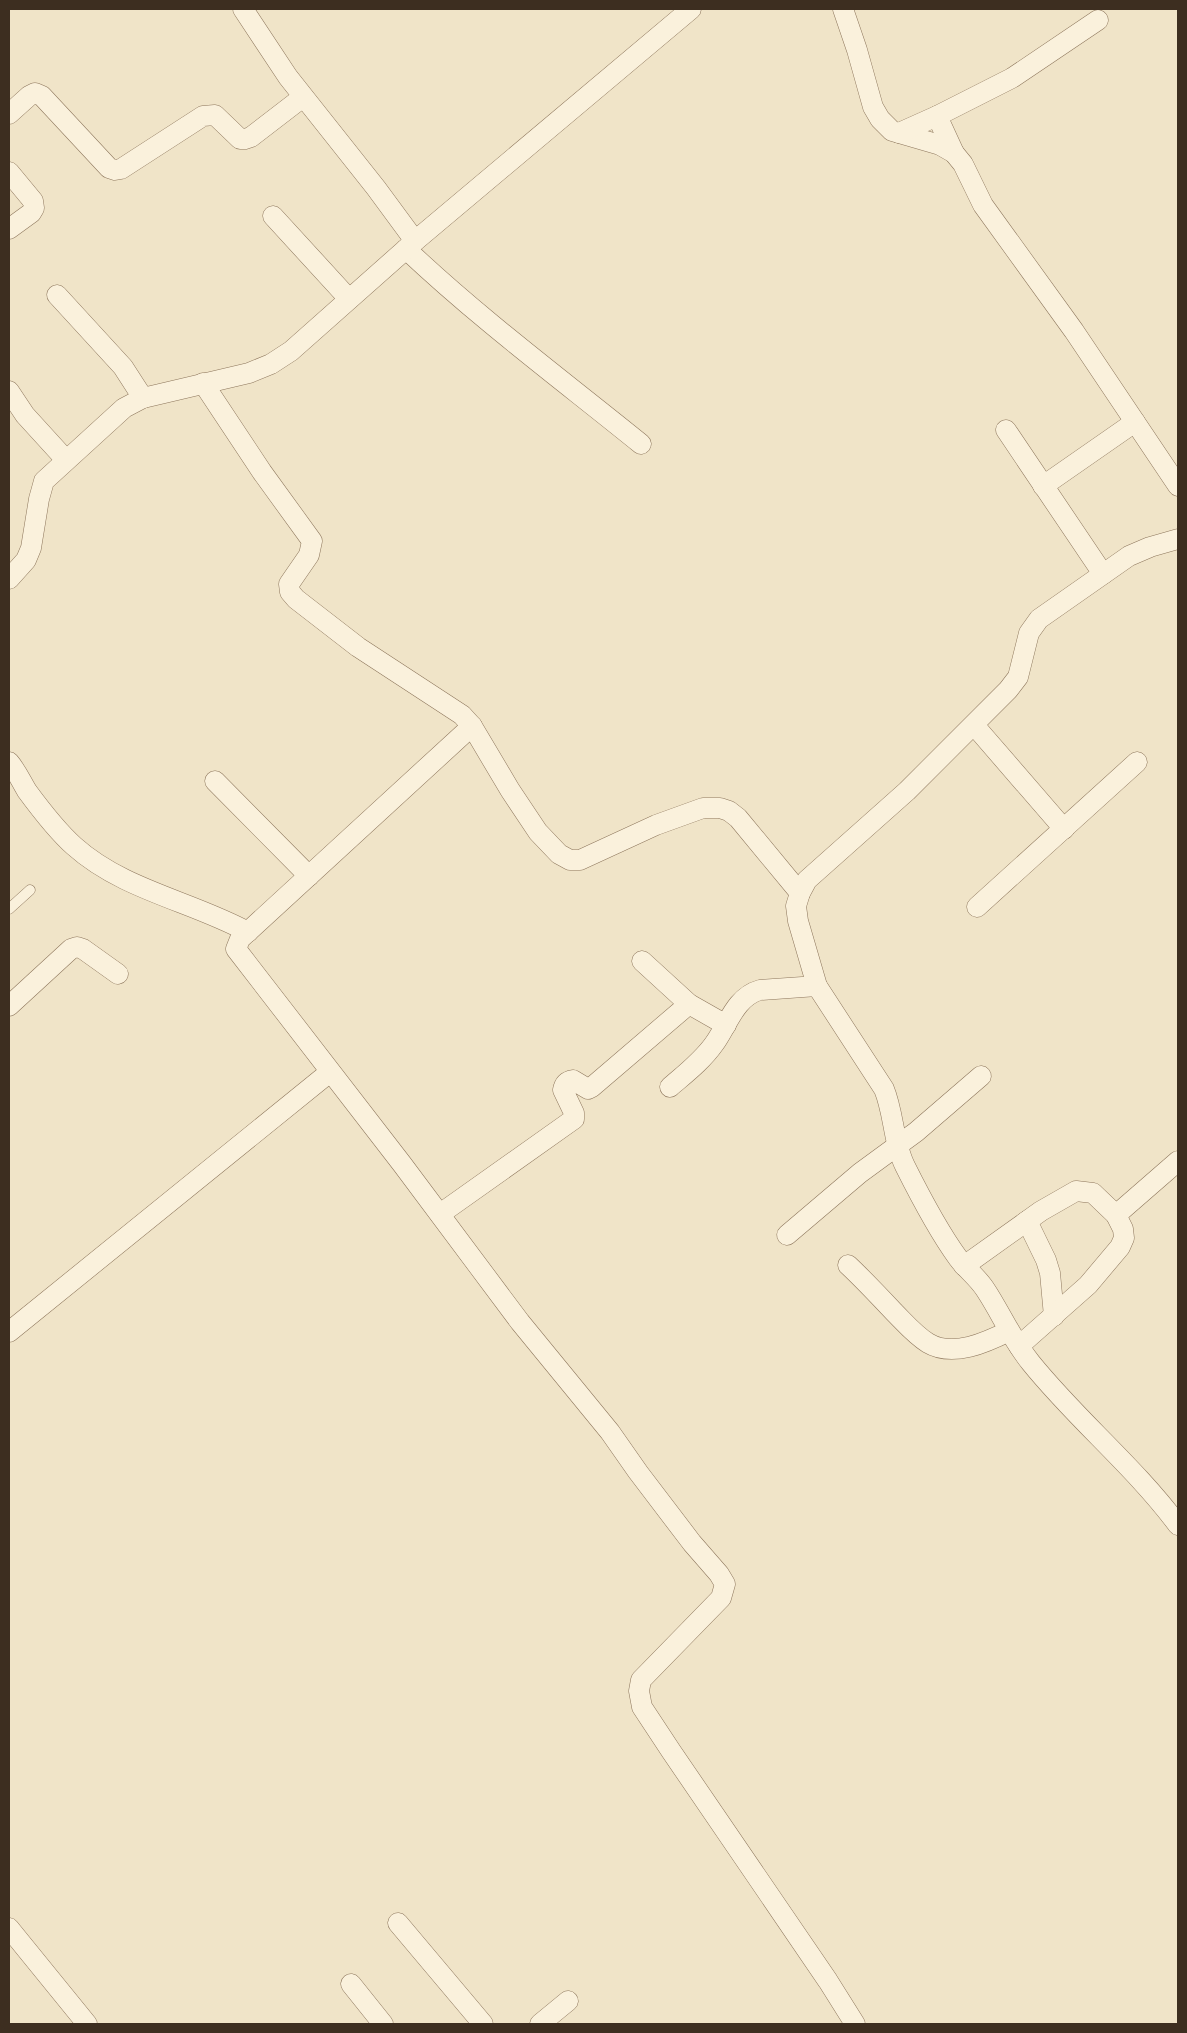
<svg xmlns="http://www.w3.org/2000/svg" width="1187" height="2033" viewBox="0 0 1187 2033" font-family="'Playfair Display',serif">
  <rect width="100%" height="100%" fill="#f0e4c8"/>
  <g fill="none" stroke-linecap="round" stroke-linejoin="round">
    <defs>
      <polyline id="service" points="9,909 30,890"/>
      <g id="minor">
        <polyline points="243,9 288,77 376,188 415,241"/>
        <polyline points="843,9 857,50 873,107 880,119 892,131 940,145 954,153 963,164 983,205 1074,331 1178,486"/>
        <polyline points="9,114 29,96 35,93 42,96 109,168 115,170 121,169 203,116 215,115 240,139 245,139 251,137 303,97"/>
        <polyline points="937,116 1012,78 1098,20"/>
        <polyline points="899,133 937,116 954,153"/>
        <polyline points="9,172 33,201 34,208 31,213 9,229"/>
        <polyline points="273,216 349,299"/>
        <path d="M406 249C480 319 562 380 641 444"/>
        <polyline points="57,295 123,367 143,398"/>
        <polyline points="203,383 262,472 312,541 309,555 289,584 290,592 296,599 358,647 462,715 472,726 510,790 538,832 559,854 570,860 580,860 656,825 703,808 720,808 729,811 738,818 800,893"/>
        <polyline points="9,391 25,415 66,460"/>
        <polyline points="1006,430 1103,574"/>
        <polyline points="1043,486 1135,422"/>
        <path d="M1178 539 1150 547 1129 556 1039 619 1029 633 1018 677 1008 690 907 791 807 880 800 893 796 906 798 921 817 986 884 1089C894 1113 893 1142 905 1166 919 1194 939 1232 958 1258 966 1269 977 1277 985 1289 1001 1313 1012 1340 1031 1363 1077 1420 1134 1466 1178 1525"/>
        <polyline points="9,579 26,560 31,548 39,499 44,481 124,408 143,398 249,373 271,364 291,351 415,241 691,9"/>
        <polyline points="974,725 1064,829"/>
        <polyline points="472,726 240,939 236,949 402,1164 520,1322 610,1432 638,1472 692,1543 719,1574 725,1584 721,1598 641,1680 639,1691 642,1707 671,1751 828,1981 855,2024"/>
        <path d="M9 762C16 770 21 781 27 791 41 810 56 830 74 846 123 890 191 901 248 932"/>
        <polyline points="215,781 309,876"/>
        <polyline points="977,907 1137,762"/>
        <polyline points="642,961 689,1004 726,1025"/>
        <polyline points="9,1006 71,949 77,947 83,949 118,974"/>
        <path d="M670 1087C685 1074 702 1061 714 1044 728 1025 735 997 760 990L817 986"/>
        <path d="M440 1214 574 1119V1113L563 1090C564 1084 567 1081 573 1080L588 1089 592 1087 689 1004"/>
        <polyline points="1116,1215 1178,1161"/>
        <polyline points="1027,1221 1046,1260 1050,1273 1054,1316"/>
        <polyline points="787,1235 860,1173 916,1132 981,1076"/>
        <path d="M848 1265C864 1280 879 1296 894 1312 905 1323 915 1335 928 1343 953 1358 987 1342 1009 1331"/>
        <polyline points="964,1266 1041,1211 1076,1191 1093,1193 1116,1215 1123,1229 1124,1238 1120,1247 1088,1285 1019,1346"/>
        <polyline points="9,1332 330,1072"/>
        <polyline points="398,1923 483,2024"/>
        <polyline points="9,1928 87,2024"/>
        <polyline points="351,1984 383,2024"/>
        <polyline points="540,2024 568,2001"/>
      </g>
    </defs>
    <use href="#service" stroke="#8d765c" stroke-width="11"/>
    <use href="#minor" stroke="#8d765c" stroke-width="21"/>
    <use href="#service" stroke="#faf1dc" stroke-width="10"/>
    <use href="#minor" stroke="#faf1dc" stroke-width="20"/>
  </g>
  <rect width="1187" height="2033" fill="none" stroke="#3d2e20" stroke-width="20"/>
</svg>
